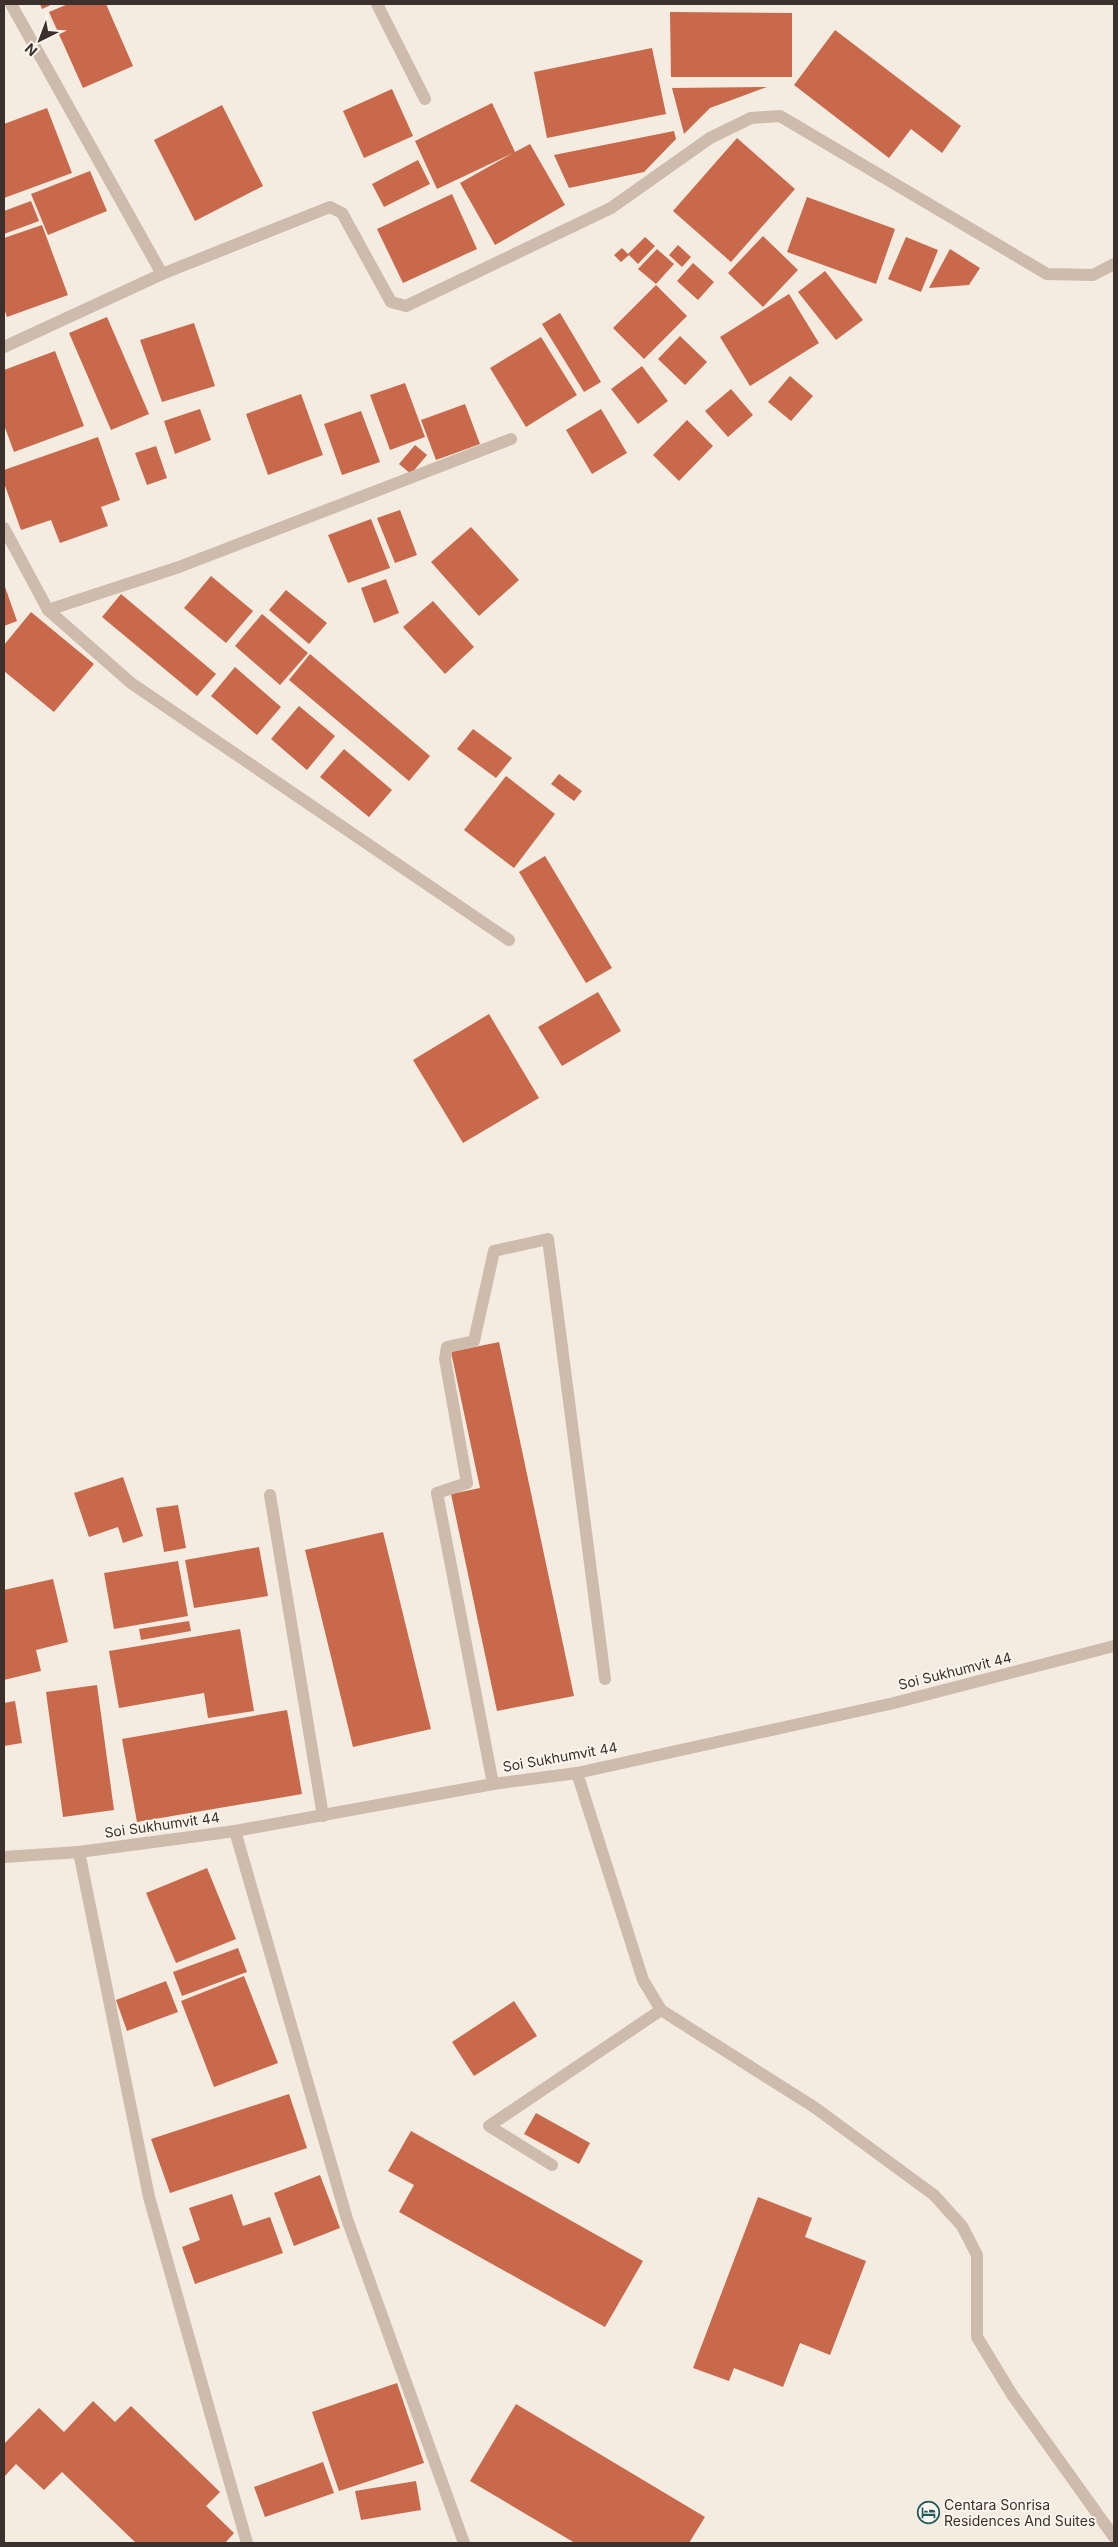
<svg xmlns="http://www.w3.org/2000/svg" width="1118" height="2547" viewBox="0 0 1118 2547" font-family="Inter,sans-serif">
  <rect width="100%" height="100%" fill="#f4ebe1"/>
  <g fill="#c8694b">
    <polygon points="40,4 53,4 42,9"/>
    <polygon points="68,4 106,4 133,66 83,88 49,12"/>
    <polygon points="670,12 792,13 792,77 671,77"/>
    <polygon points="835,30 961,126 942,153 911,129 889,158 794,85"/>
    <polygon points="652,48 666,114 547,138 534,72"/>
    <polygon points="767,87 710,108 684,134 672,88"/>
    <polygon points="392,89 413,136 364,158 343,111"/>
    <polygon points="492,103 515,152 530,144 565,205 495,245 460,183 513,153 437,189 415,141"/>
    <polygon points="222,105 263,186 195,221 154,140"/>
    <polygon points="47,108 72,173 4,198 4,124"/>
    <polygon points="674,131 676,139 644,172 569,188 554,155"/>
    <polygon points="737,138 795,189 731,262 673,211"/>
    <polygon points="418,160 430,184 384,207 372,184"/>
    <polygon points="90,171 107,211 48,235 31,194"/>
    <polygon points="452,194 477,249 403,283 377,229"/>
    <polygon points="807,197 895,229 876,284 787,252"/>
    <polygon points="31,201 39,221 4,234 4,211"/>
    <polygon points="42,225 68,295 7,317 4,308 4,238"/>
    <polygon points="763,236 798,270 763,307 728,273"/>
    <polygon points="645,237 655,246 638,264 629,255 621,262 614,255 622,248 628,254"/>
    <polygon points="906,237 938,250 921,292 888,279"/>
    <polygon points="678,245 691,257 682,267 669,255"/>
    <polygon points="657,249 674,264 656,284 638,269"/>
    <polygon points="950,249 980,268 969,285 929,288"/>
    <polygon points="693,263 714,282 698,300 677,281"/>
    <polygon points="825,271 863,320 836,340 798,292"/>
    <polygon points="656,285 687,316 644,359 613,328"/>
    <polygon points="789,294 819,343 750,386 720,337"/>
    <polygon points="560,313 601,382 584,392 542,324"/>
    <polygon points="107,317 149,414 111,430 69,333"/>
    <polygon points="194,323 215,386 162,402 140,340"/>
    <polygon points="680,336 707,362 685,385 658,359"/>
    <polygon points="541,337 577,395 526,427 490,368"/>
    <polygon points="55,351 84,426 14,452 4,425 4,370"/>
    <polygon points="642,366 668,401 638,424 611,389"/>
    <polygon points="790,376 813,396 791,421 768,402"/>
    <polygon points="405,383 425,437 390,450 370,395"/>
    <polygon points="731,389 753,415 728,437 705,411"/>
    <polygon points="301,394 323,455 268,475 246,414"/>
    <polygon points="465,404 480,444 436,460 421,420"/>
    <polygon points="200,409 211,440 175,454 164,421"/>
    <polygon points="601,409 627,453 592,474 566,430"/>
    <polygon points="361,411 380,462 342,475 324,424"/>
    <polygon points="687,420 713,446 679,481 653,455"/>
    <polygon points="98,437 120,500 101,507 108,526 60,543 51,520 21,530 4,483 4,470"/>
    <polygon points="415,445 427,455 411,474 399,464"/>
    <polygon points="156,446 167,478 147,485 135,453"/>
    <polygon points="400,510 417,555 395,563 377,518"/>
    <polygon points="371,519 390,568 348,583 328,535"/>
    <polygon points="471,527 519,580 479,616 431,562"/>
    <polygon points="211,576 253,611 226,643 184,608"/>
    <polygon points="386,579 399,613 374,623 361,588"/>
    <polygon points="4,584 17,621 4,626"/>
    <polygon points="286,590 327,623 309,644 269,610"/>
    <polygon points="121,594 216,674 197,696 102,617"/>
    <polygon points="433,601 474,647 445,674 403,627"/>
    <polygon points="31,612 94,664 54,712 4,671 4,645"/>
    <polygon points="262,614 308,653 280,685 235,646"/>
    <polygon points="310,654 430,756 409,781 289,680"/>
    <polygon points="235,667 281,707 257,735 211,696"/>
    <polygon points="299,706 335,736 307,770 271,739"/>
    <polygon points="473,729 512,758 496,778 457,749"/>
    <polygon points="344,749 392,790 369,817 320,777"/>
    <polygon points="559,774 582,791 574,801 551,784"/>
    <polygon points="506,776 555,814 514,868 464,830"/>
    <polygon points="545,856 612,968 586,983 519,872"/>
    <polygon points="598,992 621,1031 562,1066 538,1027"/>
    <polygon points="489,1014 539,1098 463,1143 413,1060"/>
    <polygon points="499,1342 574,1696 497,1711 451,1494 480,1488 451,1352"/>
    <polygon points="123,1477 143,1536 123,1543 118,1527 89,1537 74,1493"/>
    <polygon points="178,1505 186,1548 164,1552 156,1508"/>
    <polygon points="383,1532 431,1729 353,1747 305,1550"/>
    <polygon points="259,1547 268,1596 194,1608 185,1560"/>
    <polygon points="178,1561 188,1616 114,1629 104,1573"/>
    <polygon points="53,1579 68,1642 36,1650 41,1671 4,1680 4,1590"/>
    <polygon points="189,1621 191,1631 141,1640 139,1629"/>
    <polygon points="240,1629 254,1711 208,1718 204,1693 119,1708 109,1651"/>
    <polygon points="97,1685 114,1810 63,1817 46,1692"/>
    <polygon points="15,1701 22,1743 4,1746 4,1703"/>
    <polygon points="287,1710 302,1794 137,1822 122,1739"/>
    <polygon points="207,1868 236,1939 176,1963 146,1893"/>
    <polygon points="238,1948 247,1972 182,1996 173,1972"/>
    <polygon points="244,1976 278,2063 214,2087 181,2001"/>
    <polygon points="166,1981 178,2012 127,2031 116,2000"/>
    <polygon points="514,2001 537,2036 474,2076 452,2042"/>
    <polygon points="289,2094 307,2148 170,2193 151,2139"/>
    <polygon points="536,2113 590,2143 579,2164 524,2134"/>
    <polygon points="411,2131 643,2261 605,2327 399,2212 414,2185 388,2171"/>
    <polygon points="320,2175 340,2228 294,2246 274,2193"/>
    <polygon points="232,2194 243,2226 270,2217 283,2253 195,2284 182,2247 200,2240 189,2208"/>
    <polygon points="758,2197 812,2218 805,2237 866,2261 830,2355 800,2343 783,2387 734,2368 729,2381 693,2368"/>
    <polygon points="397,2383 424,2463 339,2491 312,2412"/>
    <polygon points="93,2401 115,2422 131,2406 220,2492 206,2506 234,2533 225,2543 136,2543 62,2472 44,2490 16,2464 4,2477 4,2444 39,2408 64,2432"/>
    <polygon points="516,2404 705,2517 689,2543 575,2543 470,2481"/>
    <polygon points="323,2462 334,2493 265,2517 254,2487"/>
    <polygon points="416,2481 421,2510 361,2520 355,2491"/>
  </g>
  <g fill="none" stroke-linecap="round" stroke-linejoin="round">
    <g stroke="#cdbbac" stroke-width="12">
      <polyline points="235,1831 347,2219 464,2543"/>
      <polyline points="552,2165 489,2126 661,2010"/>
    </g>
    <g stroke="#cdbbac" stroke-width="12">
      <polyline points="11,4 162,274"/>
      <polyline points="377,4 425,99"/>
      <polyline points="4,347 162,274 330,207 342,213 391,302 406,306 611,208 710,138 751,118 780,116 1047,274 1093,275 1114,264"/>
      <polyline points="4,528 48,610 131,683 509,940"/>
      <polyline points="48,610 179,567 511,439"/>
      <polyline points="270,1495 323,1816"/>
      <polyline points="577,1773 643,1980 661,2010 814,2107 934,2195 962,2226 977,2255 977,2337 1013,2396 1114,2537"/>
      <polyline points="493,1784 437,1493 467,1483 445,1359 447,1347 474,1341 494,1251 548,1239 605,1679"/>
      <polyline points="79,1852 149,2197 247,2543"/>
      <polyline points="4,1857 79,1852 235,1831 493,1784 577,1773 894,1703 1114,1646"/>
    </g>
  </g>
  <defs>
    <symbol id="hotel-ring" viewBox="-11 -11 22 22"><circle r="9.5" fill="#fbf5ee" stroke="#1f5a5e" stroke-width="1.5"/><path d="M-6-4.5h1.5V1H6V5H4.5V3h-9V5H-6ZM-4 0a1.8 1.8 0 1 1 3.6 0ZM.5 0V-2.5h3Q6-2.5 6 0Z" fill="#1f5a5e"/></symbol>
  </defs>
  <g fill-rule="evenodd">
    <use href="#hotel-ring" x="916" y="2500" width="25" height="25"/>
  </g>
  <g text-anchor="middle" stroke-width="4" stroke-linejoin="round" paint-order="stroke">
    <g font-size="14" fill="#3b302b" stroke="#fbf5ee">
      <text transform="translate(955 1671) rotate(-14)" y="5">Soi Sukhumvit 44</text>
      <text transform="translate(560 1757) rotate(-10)" y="5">Soi Sukhumvit 44</text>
      <text transform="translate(162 1825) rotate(-8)" y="5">Soi Sukhumvit 44</text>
    </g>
    <g font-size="14" fill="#3b302b" stroke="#fbf5ee" text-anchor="start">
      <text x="944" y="2510">Centara Sonrisa<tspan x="944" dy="16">Residences And Suites</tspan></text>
    </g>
  </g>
  <rect width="1118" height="2547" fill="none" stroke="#3b302b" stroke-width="10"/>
  <g transform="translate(40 40) rotate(222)" stroke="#fbf5ee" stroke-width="4" paint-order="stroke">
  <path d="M0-4L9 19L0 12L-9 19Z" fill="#3b302b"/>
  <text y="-8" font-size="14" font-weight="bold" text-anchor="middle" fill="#3b302b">N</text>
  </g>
</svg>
